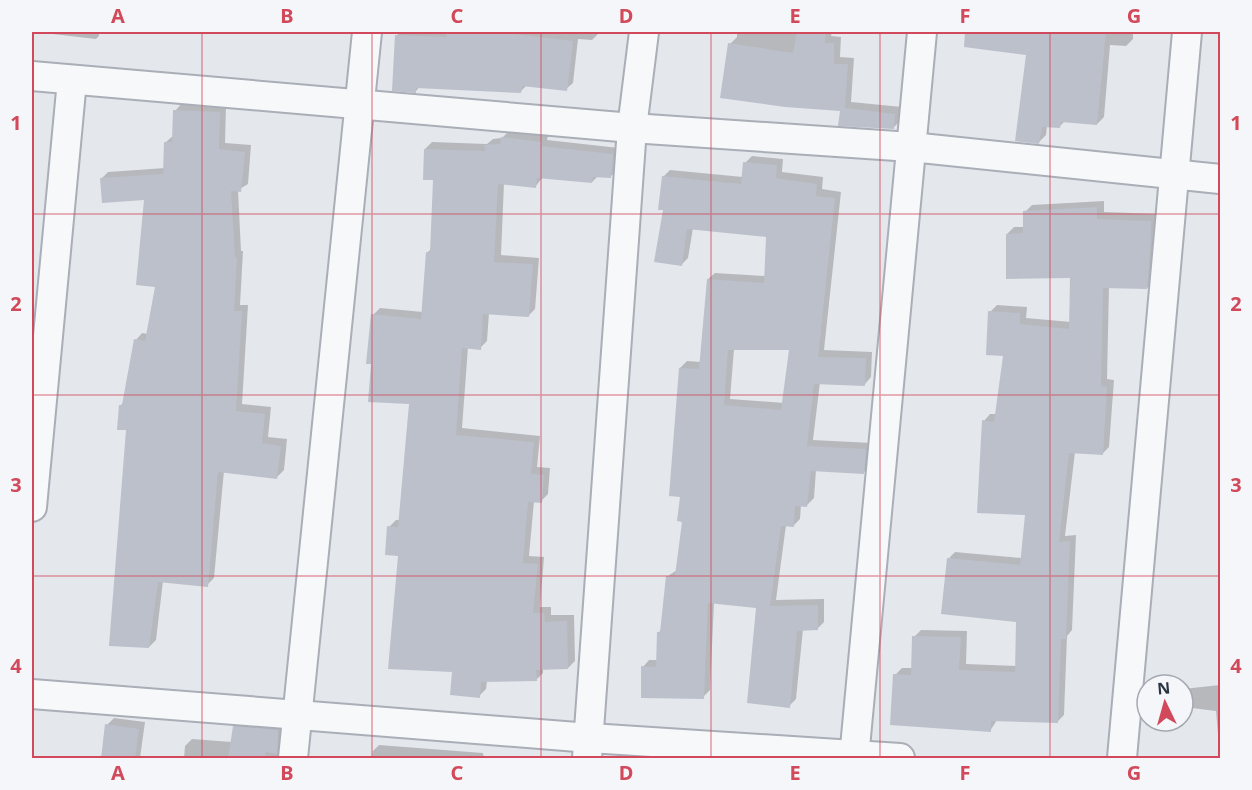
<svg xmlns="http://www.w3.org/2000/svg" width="1252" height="790" viewBox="0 0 1252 790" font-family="'Noto Sans',sans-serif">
  <rect width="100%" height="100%" fill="#e4e7ec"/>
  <g fill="#0003" fill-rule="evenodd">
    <polygon points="35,32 99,32 99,36 96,39"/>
    <polygon points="400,32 600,32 592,40 578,39 573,83 566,89 527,85 521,91 420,86 416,91 397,35"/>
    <polygon points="737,32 832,32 831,36 841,37 840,57 854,58 851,102 902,107 900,121 893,128 841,109 730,44 737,37"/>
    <polygon points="1011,32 1133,32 1133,39 1126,46 1110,45 1104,117 1097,124 1065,121 1060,126 1047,126 1046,135 1039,142 1027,54 1008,51"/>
    <polygon points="181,104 226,105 225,143 251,145 248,184 238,190 241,251 243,251 240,305 248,305 242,404 271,407 268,437 287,439 284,470 277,477 224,471 214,578 207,585 163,581 156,640 149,647 128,429 120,406 124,402 136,340 142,333 148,334 157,285 146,198 101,179 108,172 165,168 166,142 174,135 175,111"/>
    <polygon points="509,131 548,136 547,140 619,148 617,170 610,177 598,176 592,182 543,177 535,187 504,183 501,255 539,258 535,309 528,316 489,313 487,341 480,348 468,347 462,428 540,436 537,467 550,468 548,494 541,501 534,501 529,556 544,557 540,607 551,607 551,615 574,615 575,661 568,668 543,668 543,673 536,680 487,681 486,689 479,696 453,670 389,527 396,520 400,520 411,403 373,315 380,308 423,312 427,253 431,249 434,178 425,149 432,142 487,144 493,139 502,138"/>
    <path d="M752 156 783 159 782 172 823 177 822 189 841 192 824 350 872 352 871 377 865 384 820 382 813 440 872 443 870 466 863 473 816 470 814 498 807 505H801L800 519 793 526 786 525 776 600 824 599V622L817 629H803L796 699 789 706 757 607 714 602 710 690 703 697 643 667 649 660H657L658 633 662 629 668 576 677 570 683 520 680 368 687 361 701 362 708 279 715 273 766 276 768 235 693 228 688 258 682 264 665 209 663 177 670 170 743 177 745 163ZM790 348 784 403 730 399 734 349Z"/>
    <polygon points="1104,201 1104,212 1158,214 1154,281 1147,288 1109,287 1107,379 1114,380 1109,447 1102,454 1075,452 1065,536 1076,535 1072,630 1067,636 1064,715 1057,722 997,720 990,731 895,675 902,668 912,668 914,637 921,630 967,631 966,664 1017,666 1018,621 949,558 955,552 1022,558 1027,513 984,421 990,414 997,414 1005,354 990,312 997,305 1027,307 1026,318 1071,322 1072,276 1007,234 1014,227 1025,227 1025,212 1032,205"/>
    <polygon points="1220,685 1220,733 1218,734 1216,711 1183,707 1183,689"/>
    <polygon points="114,718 145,722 140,758 102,758 107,725"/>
    <polygon points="241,720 284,723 286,758 184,758 185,746 192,739 232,742 234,727"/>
    <polygon points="379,745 483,753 484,758 372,758 373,751"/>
  </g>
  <g fill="#bbc0ca" fill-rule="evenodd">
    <polygon points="447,32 497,32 573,41 567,91 522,86 521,93 416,88 416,93 392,91 395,35 446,37"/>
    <polygon points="797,32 826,32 825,43 834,43 834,64 848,64 845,108 895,114 894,129 838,126 840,111 785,107 720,98 728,43 793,53"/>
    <polygon points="965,32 1106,32 1097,125 1061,122 1060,128 1042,127 1039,144 1015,141 1026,55 964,47"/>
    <polygon points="173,110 220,112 219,149 245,152 241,192 231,191 235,257 237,258 234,311 242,311 236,411 265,414 262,443 281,446 277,479 218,472 208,587 158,582 149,648 109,646 126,430 117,430 119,405 122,405 134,339 145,341 155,287 136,285 144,200 102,203 100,178 163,174 164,142 172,142"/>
    <polygon points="501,137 542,142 541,146 613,154 611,178 593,177 592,183 537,178 536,188 498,184 494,262 533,264 529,317 483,314 481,350 462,348 456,435 534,442 531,474 544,475 542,503 528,502 523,563 538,564 533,613 544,613 545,622 567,621 568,669 536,670 537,681 481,682 480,698 450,695 452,672 388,669 398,556 385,555 387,526 398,527 409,404 368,402 371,364 366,364 371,314 421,319 426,252 430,253 433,180 423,180 424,149 485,151 484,145 500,144"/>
    <path d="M743 162 777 165 776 178 817 184 816 196 835 198 818 357 866 358 865 386 814 384 807 446 866 449 864 474 811 471 807 507 795 506 794 527 781 526 770 606 818 605V630L797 631 790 708 747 703 756 608 708 603 704 699 641 698V666L656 667 657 632H660L666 576H675L682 522 677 521 680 497 669 496 679 368 699 369 707 279 764 283 766 237 687 229 682 266 654 262 663 210H658L662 176 741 184ZM728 350H789L781 410 724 405Z"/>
    <polygon points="1097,207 1097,219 1151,221 1150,255 1147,289 1103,288 1101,386 1107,387 1103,455 1069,453 1059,542 1070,541 1066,639 1061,639 1058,723 991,721 991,732 890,725 893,674 911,675 912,636 961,637 959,670 1015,672 1016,622 941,614 947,558 1020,565 1025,515 977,513 982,420 994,422 1003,356 986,355 988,311 1020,313 1020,324 1069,329 1070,278 1006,279 1006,234 1023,233 1023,211"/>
    <polygon points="105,724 139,729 135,759 101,759"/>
    <polygon points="233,726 278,730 277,754 266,752 265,759 228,759"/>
  </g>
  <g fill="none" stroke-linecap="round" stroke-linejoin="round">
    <defs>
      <g id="minor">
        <polyline points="32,76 632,128 911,147 1220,179"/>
        <polyline points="32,507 72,80"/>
        <polyline points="32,694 590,738 900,758"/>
        <polyline points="293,758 367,32"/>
        <polyline points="587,758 632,128 644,32"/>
        <polyline points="854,758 922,32"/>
        <polyline points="1122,758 1187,32"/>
      </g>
    </defs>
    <use href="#minor" stroke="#a9aeb7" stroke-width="32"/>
    <use href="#minor" stroke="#f7f8fa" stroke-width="28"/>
  </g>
  <path fill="none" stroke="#d1495b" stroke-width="1.5" stroke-opacity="0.55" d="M202 32V758M372 32V758M541 32V758M711 32V758M880 32V758M1050 32V758M32 214H1220M32 395H1220M32 576H1220"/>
  <rect width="1252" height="790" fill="none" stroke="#f4f6f9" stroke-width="66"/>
  <g transform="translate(1165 703) rotate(355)"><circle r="28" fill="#f4f6f9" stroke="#a4a8b1" stroke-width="1.5"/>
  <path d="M0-4.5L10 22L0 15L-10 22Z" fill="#d1495b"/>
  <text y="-9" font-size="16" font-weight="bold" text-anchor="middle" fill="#2b3445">N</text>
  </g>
  <rect x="33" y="33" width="1186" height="724" fill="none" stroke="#d1495b" stroke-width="2"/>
  <g font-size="20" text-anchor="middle" font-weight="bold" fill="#d1495b">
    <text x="118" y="23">A</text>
    <text x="287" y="23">B</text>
    <text x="457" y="23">C</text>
    <text x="626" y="23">D</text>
    <text x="795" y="23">E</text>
    <text x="965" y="23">F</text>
    <text x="1134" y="23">G</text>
    <text x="16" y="130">1</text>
    <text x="1236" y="130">1</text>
    <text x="16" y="311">2</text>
    <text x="1236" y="311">2</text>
    <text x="16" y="492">3</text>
    <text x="1236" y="492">3</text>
    <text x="16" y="673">4</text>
    <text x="1236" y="673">4</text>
    <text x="118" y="780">A</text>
    <text x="287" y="780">B</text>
    <text x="457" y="780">C</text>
    <text x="626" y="780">D</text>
    <text x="795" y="780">E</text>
    <text x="965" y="780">F</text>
    <text x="1134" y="780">G</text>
  </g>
</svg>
